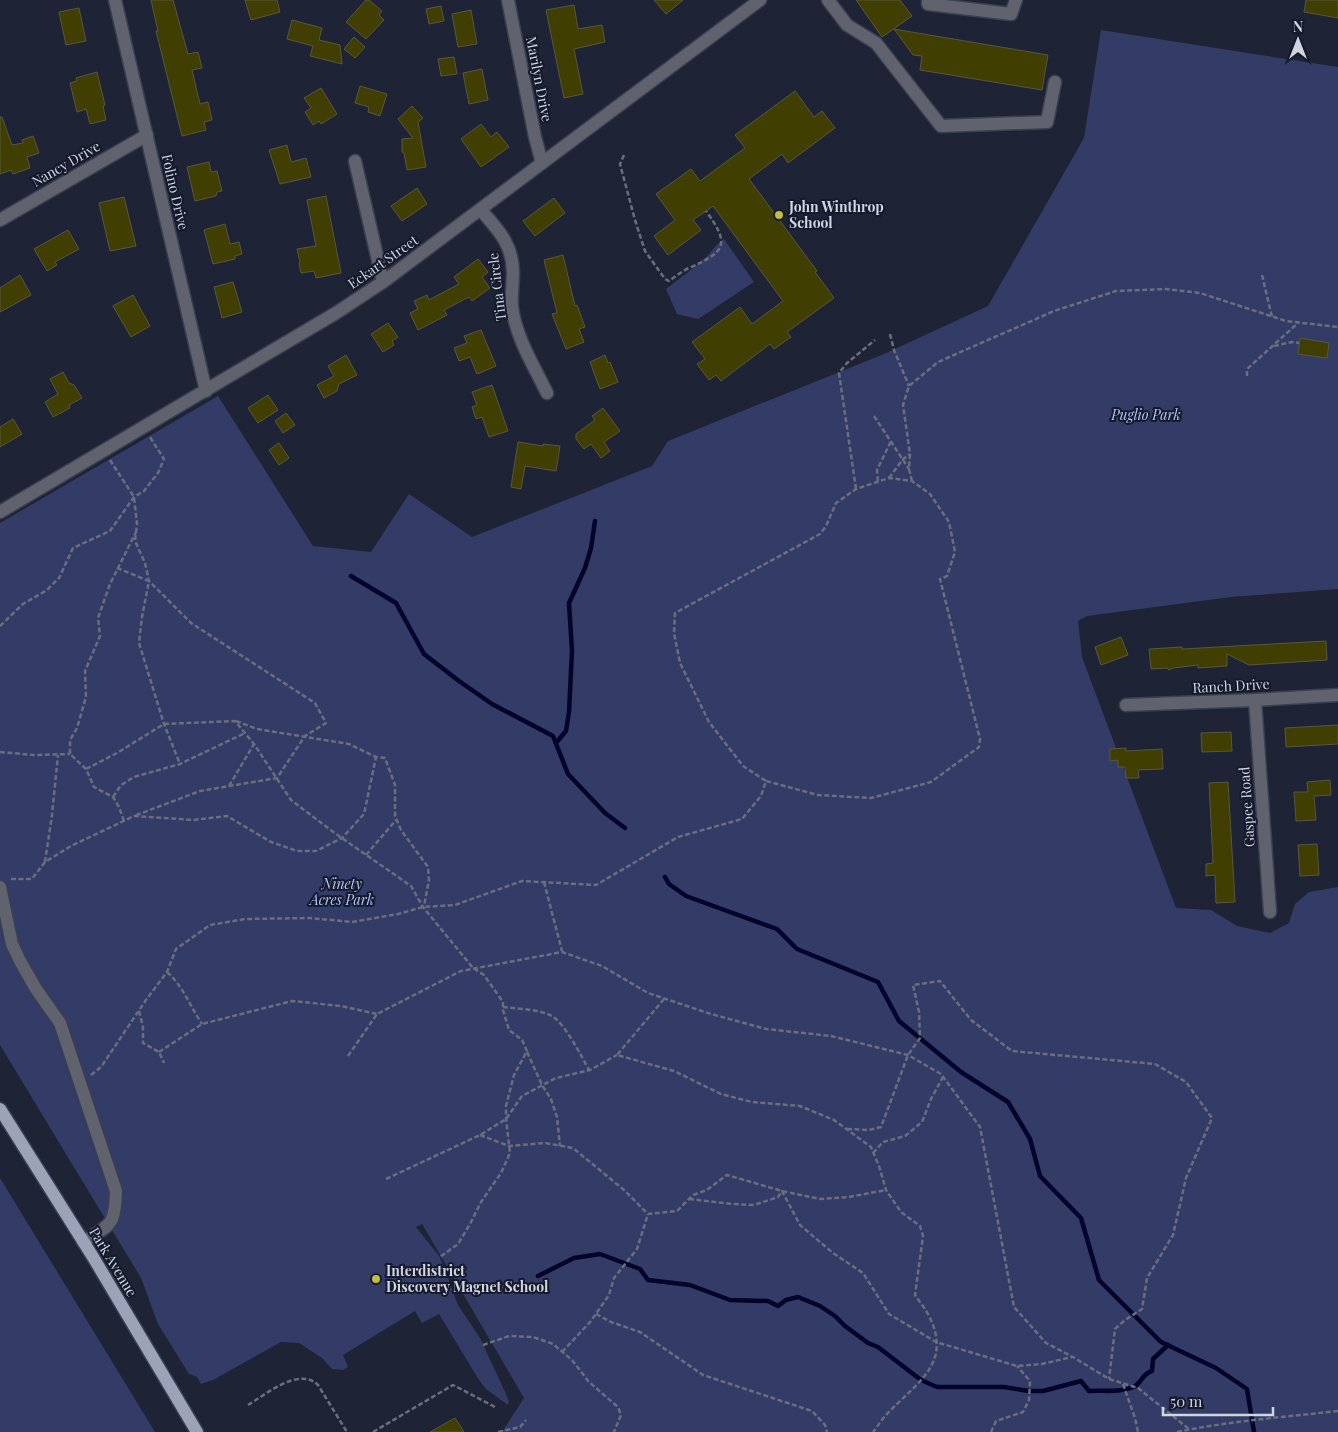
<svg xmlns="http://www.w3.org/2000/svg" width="1338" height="1432" viewBox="0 0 1338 1432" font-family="'Playfair Display',serif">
  <rect width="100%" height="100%" fill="#1e2336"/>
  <g fill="#323c66">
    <polygon points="1101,30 1338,67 1338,589 1231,597 1087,616 1078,621 1082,657 1176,908 1211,910 1237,926 1270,933 1289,923 1295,904 1309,892 1338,887 1338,1432 502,1432 524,1398 422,1224 416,1227 440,1257 458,1305 480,1338 506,1394 509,1401 508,1405 486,1389 479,1380 439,1314 422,1323 415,1311 343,1355 348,1367 343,1370 332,1369 322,1358 299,1343 281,1342 213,1380 201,1384 197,1377 189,1374 158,1324 141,1278 0,1045 0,523 218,396 313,546 371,552 409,494 472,537 652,466 668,441 884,354 988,306 1084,138"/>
    <path d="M724 239 754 282 698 319 677 314 666 289C680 278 694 268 707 256 713 250 717 243 724 239Z"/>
    <polygon points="0,1178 155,1432 0,1432"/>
  </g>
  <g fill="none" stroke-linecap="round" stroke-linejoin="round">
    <g stroke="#04042a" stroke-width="4.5">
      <polyline points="351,576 396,603 424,654 459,681 492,704 553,736 568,774 605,813 625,828"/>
      <polyline points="556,743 566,731 569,712 572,651 569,603 585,568 591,548 595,521"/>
      <polyline points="665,877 669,884 686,896 777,929 797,949 878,982 899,1021 961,1072 1008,1102 1030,1139 1040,1176 1081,1218 1099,1280 1161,1342 1216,1368 1247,1389 1254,1432"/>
      <path d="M538 1276 574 1258 600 1254 640 1269 648 1280 690 1285 730 1300 768 1301 778 1306 786 1300 798 1297 820 1306 835 1316 845 1326 868 1343 878 1347 921 1380 937 1387H1004L1029 1391H1043L1081 1381 1089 1391C1103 1390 1120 1393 1134 1387 1142 1382 1142 1374 1152 1371L1153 1359 1168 1345"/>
    </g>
  </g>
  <g fill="#403e00" stroke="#585840">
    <polygon points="151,0 173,0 188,54 198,52 202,68 192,70 200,104 208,102 212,120 204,122 206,130 182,136 156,31 158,31"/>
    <polygon points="245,0 277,0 280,12 251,20"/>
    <polygon points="366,0 369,0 382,11 379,15 384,20 366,39 346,22"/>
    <polygon points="654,0 683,0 666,14"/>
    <polygon points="856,0 900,0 912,16 882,37"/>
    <polygon points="1306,0 1338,0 1338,18 1304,12"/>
    <polygon points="574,5 578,29 602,25 605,42 574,49 583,94 564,98 546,10"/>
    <polygon points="441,6 444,21 429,24 426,9"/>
    <polygon points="79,8 86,41 66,45 59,12"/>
    <polygon points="471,10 477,44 458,47 452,14"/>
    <polygon points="292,20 322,28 319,40 340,45 342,64 310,56 313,46 287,39"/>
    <polygon points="894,29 1048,55 1042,90 920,70 922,56 913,55"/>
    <polygon points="354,37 365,47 355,58 344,49"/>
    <polygon points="454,57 457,74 441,76 438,59"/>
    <polygon points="482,69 488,100 469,104 463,73"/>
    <polygon points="97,72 105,105 103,106 106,120 90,124 86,109 77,112 70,83 77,81 76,78"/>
    <polygon points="360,86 387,94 380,116 368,112 369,107 355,103"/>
    <polygon points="321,88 337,114 321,124 319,121 313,125 305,112 311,108 304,98"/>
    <polygon points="795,91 814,117 822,111 835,128 788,163 782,154 749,179 817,271 815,272 834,298 787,332 791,337 774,349 770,344 721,381 716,375 709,380 697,364 705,359 692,342 740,307 752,324 783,301 713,206 693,220 701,230 668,255 654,236 675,220 656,194 691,169 700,181 745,148 735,135"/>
    <polygon points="412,106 423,118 418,122 426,167 407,170 404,153 402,152 402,139 413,138 398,119"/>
    <polygon points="0,117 2,117 12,145 23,143 22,140 33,136 39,153 27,157 30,168 13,174 11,170 0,174"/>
    <polygon points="481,124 491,137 497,132 509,147 481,167 461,139"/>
    <polygon points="287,145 291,162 306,158 311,177 280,184 269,150"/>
    <polygon points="209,162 211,172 217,171 222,191 217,192 216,196 195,201 187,167"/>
    <polygon points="417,188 427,204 402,221 391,206"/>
    <polygon points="326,196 341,273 316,278 314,271 301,273 299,263 300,262 297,249 316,246 307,200"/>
    <polygon points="124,197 136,246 110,251 99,203"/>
    <polygon points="554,198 565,213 535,236 523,221"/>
    <polygon points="225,224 230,244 239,242 242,254 235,256 235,259 213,264 204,230"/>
    <polygon points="68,230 79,249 55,262 57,265 47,271 34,249"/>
    <polygon points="563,255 575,306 577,305 585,327 579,329 584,342 566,349 552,314 557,313 544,260"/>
    <polygon points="478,259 488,272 482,277 490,288 472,301 469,297 444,310 447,315 418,330 410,313 418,309 414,301 427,295 429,300 459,284 454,277"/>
    <polygon points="20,275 31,295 0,312 0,288"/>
    <polygon points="233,282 242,312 222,318 214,287"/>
    <polygon points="133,295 150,326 131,337 113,306"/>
    <polygon points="388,323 398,337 392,341 394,345 383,352 371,334"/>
    <polygon points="481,330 496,366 477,374 470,357 459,361 454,348 467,343 464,336"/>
    <polygon points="1300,338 1329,343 1327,358 1298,354"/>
    <polygon points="346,355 357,375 339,384 337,391 324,398 317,385 334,376 328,366"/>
    <polygon points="605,355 608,363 610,362 618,382 600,389 590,362"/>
    <polygon points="63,372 69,383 74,385 82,398 69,405 70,408 53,417 45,402 58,394 50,379"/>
    <polygon points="492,385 508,431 489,437 482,417 476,419 472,407 477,405 472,392"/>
    <polygon points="268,395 278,410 258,423 248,408"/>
    <polygon points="603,408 620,431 604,442 610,451 601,458 591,444 584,449 576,439 576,434 595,420 592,416"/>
    <polygon points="286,413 295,425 283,433 275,421"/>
    <polygon points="13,419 22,434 0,447 0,427"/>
    <polygon points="518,442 543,446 543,444 560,446 556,471 525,466 521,489 511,487"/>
    <polygon points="279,443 289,458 279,465 269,450"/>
    <polygon points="1121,637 1128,655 1101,665 1095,647"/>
    <polygon points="1326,641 1327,660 1249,665 1227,654 1227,666 1198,668 1198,665 1173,668 1169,670 1167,668 1151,669 1149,649 1182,647 1182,649"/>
    <polygon points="1338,725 1338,744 1286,747 1285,728"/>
    <polygon points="1231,732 1232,751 1202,752 1201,733"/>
    <polygon points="1126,748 1126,751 1162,749 1163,769 1138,770 1139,778 1126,778 1125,767 1118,767 1118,760 1110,761 1110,749"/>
    <polygon points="1330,780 1331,795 1314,796 1316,820 1296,821 1294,792 1308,792 1307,782"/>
    <polygon points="1228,782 1235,902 1216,903 1215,875 1206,876 1206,864 1213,863 1209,783"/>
    <polygon points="1317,844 1319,875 1300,876 1298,845"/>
    <polygon points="455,1418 464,1432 430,1432"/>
  </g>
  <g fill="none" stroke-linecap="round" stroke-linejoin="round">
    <defs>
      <g id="minor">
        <polyline points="115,0 206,391"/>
        <polyline points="508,0 535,137 542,163"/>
        <polyline points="828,0 847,25 876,43 941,126 1047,122 1055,82"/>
        <polyline points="928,0 928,4 1011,14 1016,0"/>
        <polyline points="355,161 383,282"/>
        <path d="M481 210C498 230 513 244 513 273 513 284 511 296 512 307 516 338 534 366 547 393"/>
        <polyline points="0,220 147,135"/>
        <polyline points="0,512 336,313 383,282 760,0"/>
        <polyline points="1255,700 1270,912"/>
        <polyline points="1126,705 1255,700 1338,695"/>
        <path d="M0 887 12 944 20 961 36 989 60 1023 116 1191C115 1226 111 1224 83 1242"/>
      </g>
      <polyline id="major" points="0,1109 93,1257 197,1432"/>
    </defs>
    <use href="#minor" stroke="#3b3f52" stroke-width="15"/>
    <use href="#major" stroke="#3b3f52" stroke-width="15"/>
    <g stroke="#6a6e7f" stroke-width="2.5" stroke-dasharray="5 2.5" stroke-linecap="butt">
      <path d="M624 155 620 164 635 220 645 251 665 279 669 281C675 277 682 271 689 268 725 252 731 245 706 211"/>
      <polyline points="1262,275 1272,317"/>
      <polyline points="890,334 894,350 909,386"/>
      <polyline points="1274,346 1292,342 1299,343"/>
      <polyline points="1247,376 1247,369 1298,323"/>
      <polyline points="874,416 909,469"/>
      <polyline points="110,460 134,497 137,524 135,541 145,563 149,581 191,623 315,703 326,723 305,736 277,778 200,791 134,816"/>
      <polyline points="889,478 903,459 910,454"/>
      <polyline points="878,481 877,470 891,441"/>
      <polyline points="912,481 909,469 910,454 903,405 909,386 938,362 1054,311 1116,291 1166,289 1200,293 1286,321 1338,327"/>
      <polyline points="856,489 839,373 847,363 875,340"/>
      <polyline points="117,568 149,581 142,617 139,643 164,724 180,764"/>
      <polyline points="0,626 23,604 47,590 59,578 73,548 110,531 134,497 144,491 158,473 164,459 150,437"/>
      <polyline points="236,721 257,729 349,744 376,757 385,758 395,785 395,816 401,830 428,867 429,880 424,906"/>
      <polyline points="0,752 34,755 70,754"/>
      <polyline points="86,769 117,753 164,724 235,721 254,744 291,800 336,834 411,886 423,907 473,968 484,975 503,1002 503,1010 509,1030 522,1040 527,1051 514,1075 506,1106 506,1119 510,1153 501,1173 481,1202 470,1224 458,1244 440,1257"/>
      <polyline points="229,786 254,744"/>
      <polyline points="113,797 121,785 134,777 180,764 245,733"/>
      <polyline points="124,821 119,807 113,797 94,787 86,769 70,754 70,740 77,728 86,697 85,671 100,636 98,618 110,584 136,532"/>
      <polyline points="366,855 396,820"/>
      <polyline points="45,862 52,815 58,755"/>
      <polyline points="11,879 32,879 45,862 71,846 134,816 193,820 227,816 271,842 297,851 316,851 342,838 364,814 376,757"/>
      <polyline points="544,882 562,951"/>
      <path d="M167 972C183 986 190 1006 202 1024"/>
      <path d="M664 999 617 1055 674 1071 721 1094 752 1102 800 1106 834 1120 871 1147 879 1166 886 1190 901 1212 920 1226 923 1236 915 1295C919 1301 924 1307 928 1314 954 1363 917 1382 887 1414 882 1419 878 1426 873 1432"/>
      <path d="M503 1007C518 1009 536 1009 550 1015 563 1020 582 1057 589 1070"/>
      <polyline points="139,1011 143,1027 143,1043 159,1052 164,1063"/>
      <polyline points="159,1052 202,1024 292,1001 341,1006 377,1014"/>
      <polyline points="527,1052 542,1085 551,1099 557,1117 560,1146"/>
      <polyline points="348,1056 377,1014 461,971 562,952 602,966 648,993 711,1014 766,1029 831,1036 908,1055 941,1074 980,1127 1014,1307 1046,1343 1073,1357 1109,1379 1138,1388 1189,1429"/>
      <polyline points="91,1075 101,1067 146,1000 167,972 176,949 210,925 245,919 310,918 352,922 398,914 423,907 455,905 522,881 596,885 678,837 742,819 761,796 766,781 743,766 709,722 680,663 674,633 675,613 820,534 826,526 836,503 856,489 889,478 912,481 930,494 949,522 955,552 947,576 940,579 980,739 979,747 931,782 871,798 818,795 766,781"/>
      <polyline points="847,1129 869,1130 881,1127 908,1055 920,1038 919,1012 913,985 940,981 971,1020 1012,1051 1155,1064 1186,1082 1212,1118 1186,1178 1173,1235 1147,1278 1142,1309 1125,1320 1115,1329 1109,1379"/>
      <polyline points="480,1135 509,1146 545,1143 573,1148 624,1190 648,1214 677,1211 693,1195 707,1190 727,1175 782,1191 820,1199 849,1197 886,1190"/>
      <polyline points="873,1153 883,1142 905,1136 922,1122 931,1099 943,1077"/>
      <polyline points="386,1179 480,1135 506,1119 522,1096 556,1078 590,1070 617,1055"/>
      <polyline points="689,1199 732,1204 754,1205 778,1197 782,1191 800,1225 833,1253 863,1273 889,1314 936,1342 1017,1366 1042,1364 1072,1357"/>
      <polyline points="596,1314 611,1322 640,1332 703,1375 812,1411 825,1425 827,1432"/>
      <polyline points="483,1345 509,1336 533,1337 553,1344 572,1360 589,1382 618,1407 621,1415 614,1432"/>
      <polyline points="562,1352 591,1321 609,1295 614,1278 637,1249 648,1214"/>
      <polyline points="1123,1384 1135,1418 1138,1432"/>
      <path d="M248 1405C265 1395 299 1366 318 1385L347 1432"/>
      <polyline points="373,1432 453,1385 497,1408"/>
      <polyline points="498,1432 520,1427 526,1420"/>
      <polyline points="991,1432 996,1421 1023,1412 1029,1400 1030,1381 1017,1366"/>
      <path d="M1177 1432C1230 1421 1284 1417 1338 1411"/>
    </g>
    <use href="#minor" stroke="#60636d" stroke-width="12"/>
    <use href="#major" stroke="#9ca2b7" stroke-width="12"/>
  </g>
  <g fill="#c1be40" stroke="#151a2c" stroke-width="2">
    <circle cx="779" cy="215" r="5"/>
    <circle cx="376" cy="1279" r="5"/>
  </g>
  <g text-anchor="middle" stroke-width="4" stroke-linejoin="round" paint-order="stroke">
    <g font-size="14" fill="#d1d5e2" stroke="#151a2c">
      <text transform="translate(539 79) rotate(79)" y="5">Marilyn Drive</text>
      <text transform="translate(66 164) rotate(-30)" y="5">Nancy Drive</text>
      <text transform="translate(175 192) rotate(77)" y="5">Folino Drive</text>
      <text transform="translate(383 262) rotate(-35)" y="5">Eckart Street</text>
      <text transform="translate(497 287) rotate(-97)" y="5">Tina Circle</text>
      <text transform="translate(1231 686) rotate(-3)" y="5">Ranch Drive</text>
      <text transform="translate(1247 807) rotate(-94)" y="5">Gaspee Road</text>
      <text transform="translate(113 1262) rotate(59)" y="5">Park Avenue</text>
    </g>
    <g font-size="14" font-weight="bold" fill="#d1d5e2" stroke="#151a2c" text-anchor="start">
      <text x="789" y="212">John Winthrop<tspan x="789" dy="16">School</tspan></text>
      <text x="386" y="1276">Interdistrict<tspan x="386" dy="16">Discovery Magnet School</tspan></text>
    </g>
    <g font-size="14" font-style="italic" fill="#b4c4ff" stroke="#151a2c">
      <text x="1146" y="420">Puglio Park</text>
      <text x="342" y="889">Ninety<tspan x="342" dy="16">Acres Park</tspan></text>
    </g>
  </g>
  <g transform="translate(1298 40)" stroke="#151a2c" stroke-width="4" paint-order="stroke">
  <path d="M0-4L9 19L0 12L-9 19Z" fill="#d1d5e2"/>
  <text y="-8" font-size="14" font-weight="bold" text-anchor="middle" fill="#d1d5e2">N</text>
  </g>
  <path d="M1163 1407v8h110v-8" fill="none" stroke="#d1d5e2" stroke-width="2.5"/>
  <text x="1170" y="1407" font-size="15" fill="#d1d5e2" stroke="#151a2c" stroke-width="4" paint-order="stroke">50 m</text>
</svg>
